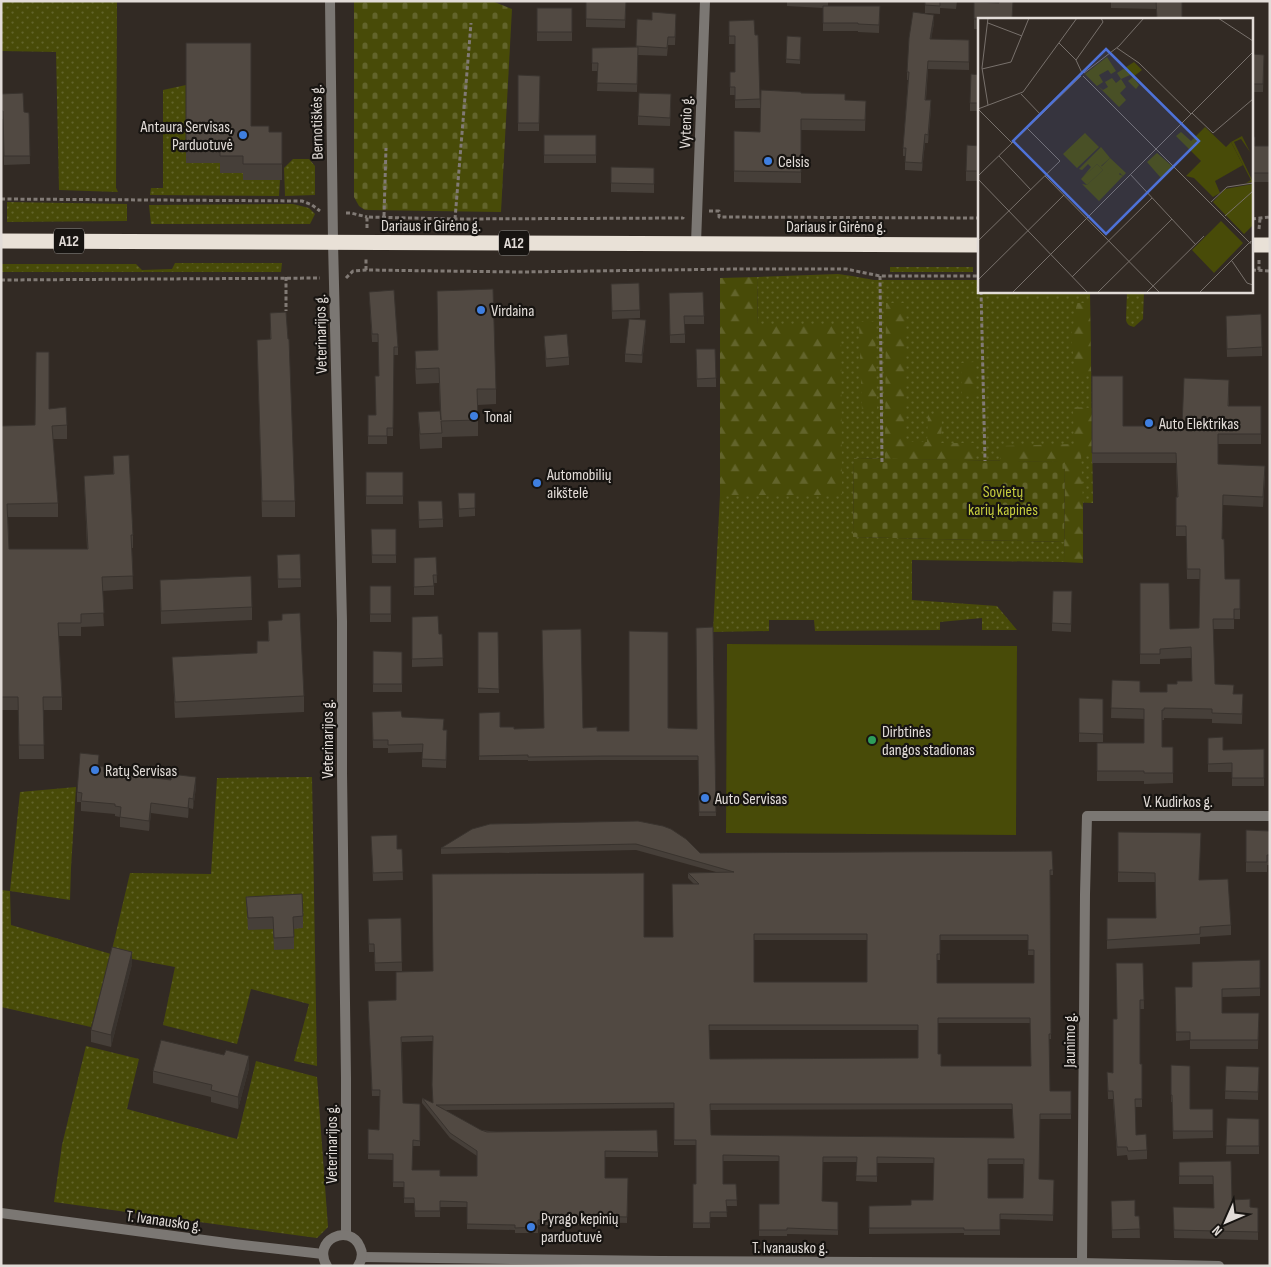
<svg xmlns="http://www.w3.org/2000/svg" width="1271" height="1267" viewBox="0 0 1271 1267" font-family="'Sofia Sans Condensed',sans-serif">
  <defs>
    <pattern id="grass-dots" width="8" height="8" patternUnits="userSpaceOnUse" patternTransform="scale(1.25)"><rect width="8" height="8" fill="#484b08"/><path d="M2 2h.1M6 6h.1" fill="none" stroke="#62642b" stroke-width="1.8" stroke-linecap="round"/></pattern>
    <pattern id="forest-firs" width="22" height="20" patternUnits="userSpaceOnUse" patternTransform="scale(1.25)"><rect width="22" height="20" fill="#484b08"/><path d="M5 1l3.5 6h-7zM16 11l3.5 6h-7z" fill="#62642b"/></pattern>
    <pattern id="cemetery-stones" width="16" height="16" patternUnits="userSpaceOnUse" patternTransform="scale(1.25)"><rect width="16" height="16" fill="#484b08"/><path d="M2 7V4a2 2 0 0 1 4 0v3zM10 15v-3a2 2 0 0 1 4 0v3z" fill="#62642b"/></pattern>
  </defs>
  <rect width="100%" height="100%" fill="#322a24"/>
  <g fill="url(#grass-dots)">
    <polygon points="1,1 117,1 116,188 118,192 59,190 56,52 1,51"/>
    <polygon points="186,85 186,163 220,163 243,173 243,179 280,180 279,196 150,195 151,188 163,188 163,90"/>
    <polygon points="293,159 309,159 315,166 315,195 285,196 284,168"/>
    <polygon points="7,202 127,204 127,221 7,222"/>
    <polygon points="293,204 309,208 315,214 310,224 151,224 149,205"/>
    <polygon points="175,263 282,263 281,272 1,272 1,264 136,264 142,270 172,269"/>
    <rect x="890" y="267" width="83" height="5"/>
    <polygon points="838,274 852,276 874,280 980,280 980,291 1090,291 1093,503 1065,502 1065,462 854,458 853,537 1064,542 1064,562 912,560 912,600 997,606 1017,630 982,630 982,618 940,622 940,630 815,631 814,620 769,620 769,631 713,632 720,495 841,495 758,325 757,277"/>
    <path d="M1127 291H1144L1143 319 1134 327C1129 326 1127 324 1126 320Z"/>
    <polygon points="312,777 317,1066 294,1061 309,1004 251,989 237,1044 163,1025 175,967 111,955 91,1027 1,1007 1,890 10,891 20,792 76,787 71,868 70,900 10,891 11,925 111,954 130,873 211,874 217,778"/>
    <polygon points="86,1046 139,1059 127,1109 237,1139 256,1061 317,1077 328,1227 317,1238 54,1202 62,1145"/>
  </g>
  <g fill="url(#forest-firs)">
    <polygon points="757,277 758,325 841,325 842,495 720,495 720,278"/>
    <polygon points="886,303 905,303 904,442 927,442 928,414 942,414 941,443 974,443 974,460 885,459"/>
    <polygon points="1077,303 1090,303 1091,374 1076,374 1071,337"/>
    <polygon points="859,322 875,322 877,410 862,411"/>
    <polygon points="974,362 975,394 962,394 961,363"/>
    <polygon points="1073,407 1092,408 1092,454 1081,454 1083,503 1083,563 1064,562 1065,462 1000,461 1000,446 1074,444"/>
  </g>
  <g fill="url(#cemetery-stones)">
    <polygon points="354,1 492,1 512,9 501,212 365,210 359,206 354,197"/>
    <polygon points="854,458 1065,462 1064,542 853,537"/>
  </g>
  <polygon fill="#484b08" points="727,644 1017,646 1016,835 726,833"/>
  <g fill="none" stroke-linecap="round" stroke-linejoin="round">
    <g stroke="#817a75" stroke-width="3" stroke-dasharray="4 2.5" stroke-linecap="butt">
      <polyline points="1,199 302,201 312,205 320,211"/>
      <polyline points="709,211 719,211 719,217 980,218"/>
      <polyline points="346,213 351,213 367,217"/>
      <polyline points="384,216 386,148"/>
      <polyline points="455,219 471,23"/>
      <polyline points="1252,219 1270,217"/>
      <polyline points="367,228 367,217 455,219 683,218 683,217"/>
      <polyline points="1259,229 1260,219"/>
      <polyline points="1259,260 1259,270"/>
      <polyline points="366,270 366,257"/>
      <polyline points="1252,270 1270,271"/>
      <polyline points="880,276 882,463"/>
      <polyline points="286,277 286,311"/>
      <polyline points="346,278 353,271 366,270 521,272 737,269 846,269 880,276 980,276"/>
      <polyline points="1,280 320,278"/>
      <polyline points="981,291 985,461"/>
    </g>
    <g stroke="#7b7773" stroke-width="10">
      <polyline points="330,1 333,242 342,621 342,773 346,1078 346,1235"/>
      <polyline points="696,243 705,1"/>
      <polyline points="1,1213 234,1244 323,1254"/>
      <polyline points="362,1257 660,1261 1082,1263 1219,1266"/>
      <polyline points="1082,1263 1085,894 1087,816 1270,816"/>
      <path d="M327 1266C311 1240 350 1222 360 1247 363 1253 362 1260 358 1266"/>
    </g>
    <g stroke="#e9e1d7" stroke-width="15">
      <polyline points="1,241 980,245"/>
      <polyline points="1252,245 1270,245"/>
    </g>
  </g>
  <g fill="#463f39" fill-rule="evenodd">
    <polygon points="626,1 625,28 586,27 586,19"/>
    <polygon points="787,1 828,1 828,6 880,6 879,33 858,32 858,31 823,31 823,8 787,6"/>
    <polygon points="925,1 957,1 956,9 940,8 940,14 925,13"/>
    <polygon points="1013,1 980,19 980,29 974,29 974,19 999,3"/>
    <polygon points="1111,1 1182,1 1156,9 1111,8"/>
    <rect x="537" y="8" width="35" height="33"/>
    <polygon points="637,19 676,22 675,45 668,45 667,56 638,55 637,92 597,91 598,71 592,71 592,48 636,47"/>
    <polygon points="729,21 755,35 758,35 760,105 801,93 845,100 866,101 865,131 801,130 801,183 734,182 734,131 760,132 760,108 735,108 735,95 730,95 730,72 735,72 735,44 729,44"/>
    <polygon points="934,23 931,39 969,40 969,70 928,69 926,100 931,109 928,143 925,143 922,171 905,170 905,156 903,156 903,148 908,80 907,80 907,72"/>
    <polygon points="787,36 801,37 800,64 786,63"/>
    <polygon points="186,43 251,126 269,132 282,132 282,180 243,180 243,173 220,173 220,163 186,163"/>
    <polygon points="1252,54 1264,55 1263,92 1252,92"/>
    <polygon points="518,75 540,76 539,131 518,131"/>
    <polygon points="980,75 980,111 970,111 970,103"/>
    <polygon points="1,94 24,112 29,113 30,164 4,165 3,119 1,119"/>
    <polygon points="671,102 670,126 638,125 638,116"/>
    <rect x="544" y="135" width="52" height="28"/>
    <polygon points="1252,137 1255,146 1270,146 1270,182 1252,182"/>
    <polygon points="980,146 980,181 966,181 966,171"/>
    <polygon points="611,167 654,168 654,193 611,192"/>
    <polygon points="611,284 640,310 640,318 612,319"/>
    <polygon points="437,291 496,389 496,404 478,405 478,436 442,437 442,448 420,449 418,412 440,411 439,383 416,384 415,366 415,351 438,350"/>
    <polygon points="369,292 398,347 398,355 394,355 393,436 387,436 387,444 368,444 368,415 376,415 379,376 378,342 372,342"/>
    <polygon points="669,293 704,316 704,324 685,324 685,343 670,343"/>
    <polygon points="270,313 295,501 295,517 262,517 257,340 270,340"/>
    <polygon points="1226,324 1262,347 1262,356 1227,357"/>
    <polygon points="646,328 642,363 625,362 625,354"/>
    <polygon points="544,336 569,357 569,365 546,367"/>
    <polygon points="696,357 716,378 716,387 697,387"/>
    <polygon points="1092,376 1123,426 1182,426 1229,390 1229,406 1261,406 1261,444 1218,444 1218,464 1265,476 1263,507 1223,505 1222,539 1225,579 1240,579 1240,619 1234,619 1234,629 1213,629 1215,684 1234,694 1243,694 1242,724 1212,723 1212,719 1164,718 1164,720 1162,720 1162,747 1173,747 1173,783 1144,784 1144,781 1097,781 1097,743 1144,743 1144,719 1111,718 1112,680 1140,692 1167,692 1177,684 1192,681 1191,658 1160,659 1160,664 1140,664 1140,583 1170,629 1199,628 1200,579 1187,579 1186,536 1176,536 1176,497 1177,497 1176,463 1092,463"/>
    <polygon points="49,409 67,425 67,439 53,439 58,503 58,517 8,517 9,549 87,549 84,476 113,474 113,456 133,535 133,548 132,548 133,589 102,591 104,626 81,627 81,636 59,636 62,697 62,710 43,710 44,759 19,759 18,710 1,710 1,426 35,425"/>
    <rect x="366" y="472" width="37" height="32"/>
    <polygon points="458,493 475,493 475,516 459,517"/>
    <polygon points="418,501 443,519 443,527 419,528"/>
    <polygon points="371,529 396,529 396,563 372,563"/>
    <polygon points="277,555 301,579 301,587 278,588"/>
    <polygon points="436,557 437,583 434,583 434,595 414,595 414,558"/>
    <polygon points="160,580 252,607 252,620 161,624"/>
    <rect x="370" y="586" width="21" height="36"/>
    <polygon points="1072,591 1071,632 1052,631 1052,623"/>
    <polygon points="282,614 304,696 304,712 175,718 172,657 257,653 257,641 268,641 268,621 282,620"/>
    <polygon points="412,617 439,634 442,634 443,666 412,667"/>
    <polygon points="713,627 716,816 699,816 698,760 601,760 528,761 528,760 479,760 479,713 500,727 514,729 583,728 597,731 629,731 668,728 697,729"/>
    <polygon points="478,632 498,632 499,693 478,693"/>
    <polygon points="373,651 402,652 402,692 373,692"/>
    <polygon points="1079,698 1103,699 1103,742 1079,742"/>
    <polygon points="372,712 402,717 444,730 447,739 446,768 422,767 422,752 388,753 388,748 373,748"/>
    <polygon points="1208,738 1223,750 1264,749 1264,786 1232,786 1232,772 1208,772"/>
    <polygon points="99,766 104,772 196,787 193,809 189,808 188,818 151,813 149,831 120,827 120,817 115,816 115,814 81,811 81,802 77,802 77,792"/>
    <path d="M490 824 700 853 1053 870V875H1050L1051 1039H1049L1050 1091 1071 1114V1119H1040L1039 1179 1054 1180 1053 1221 1000 1219V1235H964V1233L869 1234V1206L911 1205 933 1200 934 1163H877V1182L856 1181 857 1162H823L822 1201 838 1202V1235L787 1234V1236H759V1204H779V1161H723V1184H736L737 1206H726L727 1217H710V1228H693V1184H696V1145H674V1108L445 1110 481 1130 658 1152V1157H605V1178H628L627 1223 588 1222V1225H538V1233H515V1230L467 1229V1207H440V1217H415L414 1203H404V1187H393V1160L368 1159V1129L379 1130 380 1096H372L368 1001 396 1000 433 971 644 937H673L694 884 688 878V873L716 872 636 850 441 854V848ZM754 940H867V982H754ZM940 940H1028V955H1034V983H937V960H940ZM938 1023H1030L1031 1066H941L938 1054ZM709 1030H918V1058L710 1059ZM433 1041V1103L422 1098V1103L450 1138 477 1156V1176H440L412 1170 413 1146H420V1104L403 1103 402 1042ZM1012 1109 1014 1138 711 1135 710 1110ZM988 1164H1023V1198H988Z"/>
    <polygon points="1246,830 1270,831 1270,865 1267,865 1267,872 1246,872"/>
    <polygon points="1118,832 1199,880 1231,925 1231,935 1200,937 1200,944 1107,949 1107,918 1156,918 1155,882 1118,882"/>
    <polygon points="371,836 397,849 402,849 403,880 373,881"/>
    <polygon points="246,897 303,916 303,928 294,929 294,949 274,950 273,929 248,930"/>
    <polygon points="401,918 402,971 375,971 374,952 369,952 368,919"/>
    <polygon points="1260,960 1260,996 1222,997 1222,1013 1259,1013 1258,1049 1190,1049 1190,1040 1176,1041 1175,987 1192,987"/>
    <polygon points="1143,963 1144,1009 1140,1009 1140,1064 1142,1064 1142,1107 1135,1107 1136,1135 1147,1150 1147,1159 1128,1160 1127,1155 1117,1156 1113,1099 1108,1099 1107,1072 1113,1073"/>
    <polygon points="132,964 111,1047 91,1042 91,1030"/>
    <polygon points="1171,1065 1190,1109 1213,1109 1213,1138 1173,1139 1172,1102 1171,1102"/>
    <polygon points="1226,1066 1259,1067 1258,1100 1225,1099"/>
    <polygon points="249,1068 238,1109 211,1102 211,1097 153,1083 153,1071"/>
    <polygon points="1227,1118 1259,1119 1259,1154 1226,1154"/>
    <polygon points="1231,1161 1232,1200 1250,1207 1258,1208 1258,1240 1174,1238 1173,1207 1214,1208 1213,1184 1179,1184 1179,1162"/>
    <polygon points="1111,1201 1135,1216 1139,1216 1140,1238 1112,1238"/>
  </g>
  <g fill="#39332e">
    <polygon points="934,15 934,23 930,47 930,39"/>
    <polygon points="931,100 931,109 928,143 928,135"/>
    <polygon points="925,134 925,143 922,171 922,163"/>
    <polygon points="646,320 646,328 642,363 642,355"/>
    <polygon points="196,777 196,787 193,809 193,799"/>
    <polygon points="189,798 189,808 188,818 188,808"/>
    <polygon points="151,803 151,813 149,831 149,821"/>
    <polygon points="132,952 132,964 111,1047 111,1035"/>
    <polygon points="249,1056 249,1068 238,1109 238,1097"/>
  </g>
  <g fill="#514942" stroke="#39332e" fill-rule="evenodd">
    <polygon points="586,1 626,1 625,20 586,19"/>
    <polygon points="925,1 940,1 940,6 925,5"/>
    <polygon points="999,1 1013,1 1012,19 974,19 974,2 999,3"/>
    <polygon points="1156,1 1182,1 1182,19 1157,19"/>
    <polygon points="823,6 880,6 879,25 858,24 858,23 823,23"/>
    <rect x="537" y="8" width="35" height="24"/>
    <polygon points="652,12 676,14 675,37 668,37 667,48 636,46 637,19 652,20"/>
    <polygon points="913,12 934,15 930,39 969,40 969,62 928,61 925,100 931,100 928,135 925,134 922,163 905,162 906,148 903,148 909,72 907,72 909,38"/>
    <polygon points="754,20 755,35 758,35 760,99 735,100 735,87 730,87 730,72 735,72 735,36 729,36 729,21"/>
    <polygon points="787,36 801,37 800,60 786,59"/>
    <polygon points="186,43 251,43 251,126 269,126 269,132 282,132 282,164 243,164 243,156 220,156 220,147 186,147"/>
    <polygon points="638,47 637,84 597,83 598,63 592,63 592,48"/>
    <polygon points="1252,54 1264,55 1263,84 1252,84"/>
    <polygon points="971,74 980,75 980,103 970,103"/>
    <polygon points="518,75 540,76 539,123 518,123"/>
    <polygon points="761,90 801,92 801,93 845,94 845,100 866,101 865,120 801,119 801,172 734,171 734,131 760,132"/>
    <polygon points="23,93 24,112 29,113 30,156 4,156 3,111 1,111 1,94"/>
    <polygon points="639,93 671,94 670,118 638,116"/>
    <rect x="544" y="135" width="52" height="20"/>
    <polygon points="1252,137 1255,137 1255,146 1270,146 1270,173 1252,173"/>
    <polygon points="967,145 980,146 980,171 966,171"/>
    <polygon points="611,167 654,168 654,184 611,183"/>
    <polygon points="639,283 640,310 612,311 611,284"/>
    <polygon points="493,289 496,389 477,389 478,420 441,421 442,433 420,434 418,412 440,411 441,420 439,368 416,369 415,351 438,350 437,291"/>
    <polygon points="394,290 398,347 394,347 393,428 387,428 387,436 368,436 368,415 376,415 375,376 379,376 378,334 372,334 369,292"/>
    <polygon points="703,292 704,316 684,316 685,334 670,335 669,293"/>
    <polygon points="286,312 288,339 289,339 295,501 262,501 257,340 271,339 270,313"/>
    <polygon points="1261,314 1262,347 1227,349 1226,316"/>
    <polygon points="629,319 646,320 642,355 625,354"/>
    <polygon points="567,334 569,357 546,359 544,336"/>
    <polygon points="696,349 715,349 716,378 697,379"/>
    <polygon points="36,352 49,352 49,409 66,407 67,425 52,426 58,503 7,504 9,549 88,549 84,476 114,474 113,456 129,455 133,535 131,535 133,576 102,577 104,613 81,614 81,623 58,623 62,697 43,697 44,745 19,745 18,697 1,697 1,426 35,425"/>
    <polygon points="1092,376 1123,376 1123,426 1182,426 1184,378 1229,380 1228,406 1261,406 1261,434 1218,434 1218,464 1265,466 1263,497 1223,495 1222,539 1224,539 1225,579 1240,579 1240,609 1234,609 1234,619 1213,619 1215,684 1234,685 1233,694 1243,694 1242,714 1212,713 1212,709 1164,708 1164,710 1162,710 1162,747 1173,747 1173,773 1144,773 1144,771 1097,771 1097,743 1144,743 1144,709 1111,708 1112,680 1140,681 1140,692 1167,692 1167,684 1177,684 1177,681 1192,681 1191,647 1160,649 1160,654 1140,654 1140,583 1169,583 1170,629 1199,628 1200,569 1187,569 1186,526 1176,526 1176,497 1178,497 1176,453 1092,453"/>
    <rect x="366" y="472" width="37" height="24"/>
    <polygon points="458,493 475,493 475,508 459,509"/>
    <polygon points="418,501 442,501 443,519 419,520"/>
    <polygon points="371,529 396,529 396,555 372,555"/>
    <polygon points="300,554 301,579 278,579 277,555"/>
    <polygon points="436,557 437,575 433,575 434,586 414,587 414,558"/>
    <polygon points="251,576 252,607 161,611 160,580"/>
    <rect x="370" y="586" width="21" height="28"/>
    <polygon points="1053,591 1072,591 1071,624 1052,623"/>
    <polygon points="300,613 304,696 175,702 172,657 257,653 257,641 269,641 268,621 282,620 282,614"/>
    <polygon points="438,616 439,634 442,634 443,658 412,659 412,617"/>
    <polygon points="713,627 716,812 699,812 698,756 601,756 528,757 528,755 479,756 479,713 500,712 500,727 514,727 514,729 544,728 542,630 581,629 583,728 597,727 597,731 629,731 629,631 668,632 668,728 697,729 696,628"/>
    <polygon points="478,632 498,632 499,689 478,688"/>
    <polygon points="373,651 402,652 402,684 373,684"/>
    <polygon points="1079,698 1103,699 1103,734 1079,733"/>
    <polygon points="401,711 402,717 444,719 443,730 447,730 446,760 422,759 423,744 388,745 388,740 373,740 372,712"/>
    <polygon points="1223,737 1223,750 1264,749 1264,778 1232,778 1232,763 1208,764 1208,738"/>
    <polygon points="80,753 99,755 98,766 104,767 104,772 171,780 171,774 196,777 193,799 189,798 188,808 151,803 149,821 120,817 121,807 115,806 115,804 81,801 82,793 77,792"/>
    <path d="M638 821 663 826 671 829 686 839 700 853 1052 851 1053 870H1050L1051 1034H1049L1050 1091H1071V1114H1040L1039 1179 1054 1180 1053 1215 1000 1214V1230H964V1228H869V1206L911 1205V1200H933L934 1158 877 1157V1176H856L857 1157H823L822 1201 838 1202V1230L787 1228V1230H759V1204H779V1156L723 1155V1184H736L737 1200H726L727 1212H710V1223H693V1184H696V1140H674V1103L436 1105 481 1130 487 1132 657 1130 658 1152 605 1151V1178H628L627 1217 588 1216V1219L538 1220V1227L515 1228V1225L467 1224V1202L440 1201V1211H415L414 1198H404V1182H393V1154H368V1129L379 1130 380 1090H372L368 1001 396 1000V972L433 971 432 874 644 873V937H673L672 884H699L688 873 734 872 636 844 441 848 472 829 490 824ZM754 934H867V982H754ZM940 935H1028V950H1034V983H937V954H940ZM938 1018H1030L1031 1066H941V1054H938ZM709 1025H918V1058L710 1059ZM433 1036 432 1085 433 1103 422 1098 450 1133 477 1151V1176H440V1170H412L413 1140 420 1141V1104L403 1103 401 1037ZM710 1104H1012L1014 1138 711 1135ZM988 1159H1024L1023 1198H988Z"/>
    <polygon points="1246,830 1270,831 1270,855 1267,855 1267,862 1246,862"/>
    <polygon points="1118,832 1201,833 1199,880 1228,879 1231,925 1200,927 1200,934 1107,940 1107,918 1156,918 1155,873 1118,872"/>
    <polygon points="397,835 397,849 402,849 403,872 373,873 371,836"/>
    <polygon points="302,894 303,916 293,917 294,937 274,938 273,917 248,918 246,897"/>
    <polygon points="401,918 402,962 375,963 374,944 369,944 368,919"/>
    <polygon points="112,947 132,952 111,1035 91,1030"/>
    <polygon points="1260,960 1260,988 1222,989 1222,1013 1259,1013 1258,1040 1190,1040 1190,1032 1176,1032 1175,987 1192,987 1192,962"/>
    <polygon points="1116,963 1143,963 1144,1000 1140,1000 1140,1064 1142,1064 1142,1099 1135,1099 1136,1135 1146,1134 1147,1150 1128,1151 1127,1147 1117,1147 1113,1091 1108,1091 1107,1072 1113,1073 1113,1019 1117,1019"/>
    <polygon points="161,1040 224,1055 226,1050 249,1056 238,1097 211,1090 212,1085 153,1071"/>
    <polygon points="1171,1065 1190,1066 1190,1109 1213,1109 1213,1131 1173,1131 1172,1095 1171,1095"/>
    <polygon points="1226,1066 1259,1067 1258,1092 1225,1091"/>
    <polygon points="1227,1118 1259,1119 1259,1146 1226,1146"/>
    <polygon points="1231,1161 1232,1200 1250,1199 1250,1207 1258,1208 1258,1232 1174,1230 1173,1207 1214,1208 1213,1176 1179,1176 1179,1162"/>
    <polygon points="1135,1200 1135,1216 1139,1216 1140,1229 1112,1230 1111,1201"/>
  </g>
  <g fill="#3f7fe0" stroke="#171411" stroke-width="2">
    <circle cx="243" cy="135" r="5"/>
    <circle cx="768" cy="161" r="5"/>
    <circle cx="481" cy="310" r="5"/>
    <circle cx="474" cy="416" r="5"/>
    <circle cx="1149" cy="423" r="5"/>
    <circle cx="537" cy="483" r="5"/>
    <circle cx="95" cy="770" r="5"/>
    <circle cx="705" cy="798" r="5"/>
    <circle cx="531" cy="1227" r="5"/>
  </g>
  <circle fill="#2e9e5b" stroke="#171411" stroke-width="2" cx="872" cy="740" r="5"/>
  <g text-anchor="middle" stroke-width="4.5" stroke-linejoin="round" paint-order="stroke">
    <g fill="#171411" stroke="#a5a09c" stroke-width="1">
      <rect x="54" y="228.5" width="30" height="25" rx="4"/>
      <rect x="499" y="230.5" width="30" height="25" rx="4"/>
    </g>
    <g font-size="15" font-weight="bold" fill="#e2dcd8">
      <text x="69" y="246">A12</text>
      <text x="514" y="248">A12</text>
    </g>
    <g font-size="16" fill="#e2dcd8" stroke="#171411">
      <text transform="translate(316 122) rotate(-91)" y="6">Bernotiškės g.</text>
      <text transform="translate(685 122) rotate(-88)" y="6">Vytenio g.</text>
      <text x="431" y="231">Dariaus ir Girėno g.</text>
      <text x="836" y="232">Dariaus ir Girėno g.</text>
      <text transform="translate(320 334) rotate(-91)" y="6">Veterinarijos g.</text>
      <text transform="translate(327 739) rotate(-90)" y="6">Veterinarijos g.</text>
      <text x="1178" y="807">V. Kudirkos g.</text>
      <text transform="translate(1069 1040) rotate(-90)" y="6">Jaunimo g.</text>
      <text transform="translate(331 1144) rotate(-90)" y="6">Veterinarijos g.</text>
      <text transform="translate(164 1220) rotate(8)" y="6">T. Ivanausko g.</text>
      <text x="790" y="1253">T. Ivanausko g.</text>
    </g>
    <g font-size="16" fill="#e2dcd8" stroke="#171411" text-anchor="start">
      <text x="233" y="132" text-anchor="end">Antaura Servisas,<tspan x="233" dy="18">Parduotuvė</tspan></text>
      <text x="778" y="167">Celsis</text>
      <text x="491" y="316">Virdaina</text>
      <text x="484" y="422">Tonai</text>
      <text x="1159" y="429">Auto Elektrikas</text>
      <text x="547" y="480">Automobilių<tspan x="547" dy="18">aikštelė</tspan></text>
      <text x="882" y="737">Dirbtinės<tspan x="882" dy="18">dangos stadionas</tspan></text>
      <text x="105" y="776">Ratų Servisas</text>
      <text x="715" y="804">Auto Servisas</text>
      <text x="541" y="1224">Pyrago kepinių<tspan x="541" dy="18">parduotuvė</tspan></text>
    </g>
    <g font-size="16" fill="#c5cc3e" stroke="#171411">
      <text x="1003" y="497">Sovietų<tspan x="1003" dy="18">karių kapinės</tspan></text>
    </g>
  </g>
  <g transform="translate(978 18)">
    <rect width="275" height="275" fill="#322a24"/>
    <path d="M129 39 138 53 133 56 130 52 121 57 125 64 119 68 107 56ZM156 44 164 52 155 59 161 67 158 71 150 63 155 59 152 57 143 61 148 69 142 75 148 82 141 89 120 68 125 72 130 69 127 64 134 60 138 65 143 61 139 55ZM227 109 248 129 253 124 265 147 237 163 242 175 235 179 216 160 208 158 223 143 198 118 203 114 213 123ZM123 129 132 140 123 148 145 158 121 183 104 166 109 167 125 152 119 146 103 161 113 149 110 146 104 152 101 151ZM275 166V207L266 216 235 184 247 171Z" fill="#484b08"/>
    <path d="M264 118 272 134 263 121 256 124 275 164 268 165 273 162 253 124ZM132 140 148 155 145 158 142 155 136 161 123 149Z" fill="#484b08"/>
    <path d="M179 135 196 150 183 160 169 144ZM119 146 125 152 109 167 103 161Z" fill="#484b08"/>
    <path d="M107 115 121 129 99 150 85 136ZM243 203 265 225 236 255 214 232Z" fill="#484b08"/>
    <path fill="none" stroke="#78716c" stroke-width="1" d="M240 0 275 23M10 5 44 18M81 25 98 42 104 55M139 30 161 45 213 96M98 42 125 4 123 0M4 51 33 44 51 0M106 55 141 28 166 0M105 58 271 224M43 76 63 97M10 87 4 50 10 0M0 91 45 74 99 0M0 91 34 125M214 95 235 115 275 81M35 124 56 145M21 138 53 172M152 156 218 227M0 158 103 58M67 158 182 275M0 161 110 275M233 184 249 169 275 165M247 198 275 173M0 223 82 143 49 110M254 243 269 265 275 267M94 259 174 180M0 262 86 177M34 275 275 34M119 275 194 201M168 275 226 218M221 275 273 223 272 226"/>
    <path fill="#4e72d8" fill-opacity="0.15" stroke="#4e72d8" stroke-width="2.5" d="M128 31 221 123 128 216 35 123Z"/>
    <rect width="275" height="275" fill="none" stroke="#e2dcd8" stroke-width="2.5"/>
  </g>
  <rect width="1271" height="1267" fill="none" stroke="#e2dcd8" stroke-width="5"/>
  <g transform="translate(1226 1222) rotate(225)" stroke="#171411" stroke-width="4" paint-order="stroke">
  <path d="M0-4L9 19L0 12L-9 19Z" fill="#e2dcd8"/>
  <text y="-8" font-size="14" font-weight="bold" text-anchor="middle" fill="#e2dcd8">N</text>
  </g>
</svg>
